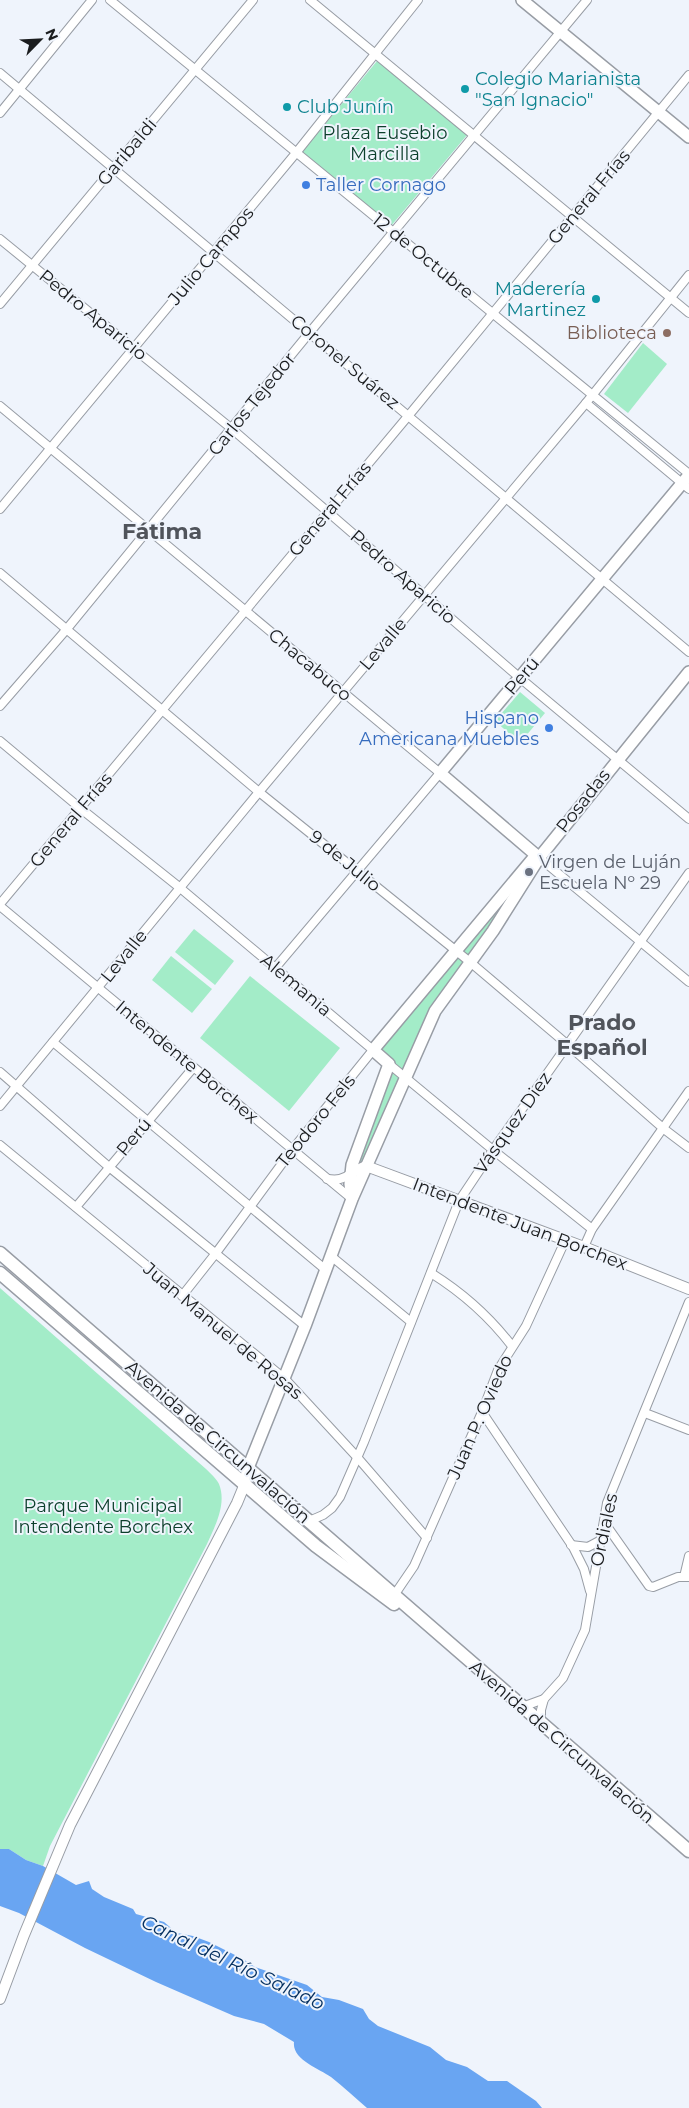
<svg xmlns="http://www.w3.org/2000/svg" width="689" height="2108" viewBox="0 0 689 2108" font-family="Montserrat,sans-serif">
  <rect width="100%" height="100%" fill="#eff4fc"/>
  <g fill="#a3ecc8">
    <polygon points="377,61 467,135 391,226 302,152"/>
    <polygon points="643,343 667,364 628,413 604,394"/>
    <polygon points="520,692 545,713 520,743 495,721"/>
    <polygon points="527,876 435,1011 366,1166 352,1165 389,1064 373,1050 457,952"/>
    <polygon points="194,929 234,961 215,985 175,952"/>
    <polygon points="171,956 212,989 192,1013 152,980"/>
    <polygon points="250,976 340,1048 289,1111 200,1038"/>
    <path d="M0 1288 206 1469C210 1473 216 1478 219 1484 227 1504 215 1526 207 1544L50 1846 43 1866 26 1860 9 1849H0Z"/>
  </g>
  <path fill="#69a5f2" d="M0 1849H9L26 1860 43 1866 76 1885 89 1881 92 1889 104 1897 133 1909 136 1914 164 1922 177 1933 193 1936 209 1942 243 1959 255 1967 307 1985 322 1997 339 2000 363 2009 369 2019 378 2026 430 2047 446 2060 467 2067 488 2081H507L536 2101 542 2108H367C355 2098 344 2087 331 2077 319 2068 292 2060 294 2042L264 2024 234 2016 156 1982 85 1948 19 1913 0 1906Z"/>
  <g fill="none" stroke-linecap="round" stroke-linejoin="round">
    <defs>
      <g id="minor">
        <polyline points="110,0 689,474"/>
        <polyline points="310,0 689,313"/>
        <polyline points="0,73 689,652"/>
        <polyline points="0,113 92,0"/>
        <polyline points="0,239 232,429 520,678 689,819"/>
        <polyline points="0,304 253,0"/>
        <polyline points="586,403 689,489"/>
        <polyline points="0,406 440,773 276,967"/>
        <polyline points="0,509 296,153 418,0"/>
        <polyline points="0,573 259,792 470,962 568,1045 664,1129 689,1148"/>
        <polyline points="0,706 66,630 310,332 587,0"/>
        <polyline points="0,741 80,808 179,887 373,1050 292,1150 216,1253 182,1296"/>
        <polyline points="536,855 689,982"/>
        <polyline points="0,904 409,415 689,75"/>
        <polyline points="0,906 352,1199"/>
        <polyline points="53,1042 326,1270"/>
        <polyline points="389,1064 493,1150 592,1229"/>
        <polyline points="0,1072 109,1167 305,1326"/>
        <polyline points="0,1106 259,792 586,403 689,275"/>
        <polyline points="0,1145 285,1379 357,1457 427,1538"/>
        <path d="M327 1179C337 1180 343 1180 351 1173"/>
        <polyline points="76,1207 193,1068"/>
        <polyline points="584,1247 592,1229 689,1091"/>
        <polyline points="331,1256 411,1322"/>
        <path d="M431 1273C463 1293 489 1316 512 1346"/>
        <polyline points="482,1412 573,1547 584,1569 590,1591"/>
        <polyline points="645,1413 689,1430"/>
        <polyline points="309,1521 323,1515 332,1508 340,1497 364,1442 459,1201 493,1150 689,873"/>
        <polyline points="604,1522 649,1586 653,1587 678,1577 689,1577"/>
        <polyline points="571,1545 588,1547 601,1540"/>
        <polyline points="684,1577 689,1556"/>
        <polyline points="395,1594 414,1566 482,1412 498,1370 526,1326 565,1241"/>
        <polyline points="522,1707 544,1699"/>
        <polyline points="541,1724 541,1710 544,1699 563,1678 585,1630 607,1503 689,1302"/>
      </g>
      <g id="tertiary">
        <polyline points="351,1173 366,1166 584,1247 689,1289"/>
        <polyline points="0,1999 24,1935 70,1825 237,1503 244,1486"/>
      </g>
      <g id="secondary">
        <polyline points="522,0 689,137"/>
        <polyline points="352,1198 350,1184 352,1165 389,1064 373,1050 536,855 440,773 689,475"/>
        <polyline points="244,1486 248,1468 305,1326 352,1199 435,1011 493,931 539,858 689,672"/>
      </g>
      <g id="trunk">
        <polyline points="0,1253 689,1851"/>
        <polyline points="0,1273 316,1546 394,1604"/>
      </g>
    </defs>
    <use href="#minor" stroke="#989da5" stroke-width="10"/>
    <use href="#tertiary" stroke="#989da5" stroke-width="12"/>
    <use href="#secondary" stroke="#989da5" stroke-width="14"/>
    <use href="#trunk" stroke="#989da5" stroke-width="15"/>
    <use href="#minor" stroke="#fff" stroke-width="8"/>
    <use href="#tertiary" stroke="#fff" stroke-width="10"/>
    <use href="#secondary" stroke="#fff" stroke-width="11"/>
    <use href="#trunk" stroke="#fff" stroke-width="12"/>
  </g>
  <g fill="#0f9aa8" stroke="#eff4fc" stroke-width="2">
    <circle cx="465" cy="89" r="5"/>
    <circle cx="287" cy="107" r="5"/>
    <circle cx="596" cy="299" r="5"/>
  </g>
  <g fill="#3f7fe0" stroke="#eff4fc" stroke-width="2">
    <circle cx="306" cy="185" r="5"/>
    <circle cx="549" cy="728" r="5"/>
  </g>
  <circle fill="#8d6e63" stroke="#eff4fc" stroke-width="2" cx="667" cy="333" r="5"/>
  <circle fill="#6b7280" stroke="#eff4fc" stroke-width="2" cx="529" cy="872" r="5"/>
  <g text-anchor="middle" stroke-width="4" stroke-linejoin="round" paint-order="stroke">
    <g font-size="18" fill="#0d838f" stroke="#eff4fc" text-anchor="start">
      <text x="475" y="85">Colegio Marianista<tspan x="475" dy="21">"San Ignacio"</tspan></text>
      <text x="297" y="113">Club Junín</text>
      <text x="586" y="295" text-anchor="end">Maderería<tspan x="586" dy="21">Martinez</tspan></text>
    </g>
    <g font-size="18" fill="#0c3f2c" stroke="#eff4fc">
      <text x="385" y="139">Plaza Eusebio<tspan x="385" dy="21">Marcilla</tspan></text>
      <text x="103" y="1512">Parque Municipal<tspan x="103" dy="21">Intendente Borchex</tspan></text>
    </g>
    <g font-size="18" fill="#1a1c1e" stroke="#eff4fc">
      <text transform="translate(127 152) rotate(-50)" y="6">Garibaldi</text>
      <text transform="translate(589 197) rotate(-50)" y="6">General Frías</text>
      <text transform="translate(211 256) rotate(-50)" y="6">Julio Campos</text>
      <text transform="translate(423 256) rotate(39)" y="6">12 de Octubre</text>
      <text transform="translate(93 315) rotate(39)" y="6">Pedro Aparicio</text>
      <text transform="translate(345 362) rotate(40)" y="6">Coronel Suárez</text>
      <text transform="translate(252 404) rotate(-51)" y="6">Carlos Tejedor</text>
      <text transform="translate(330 509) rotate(-50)" y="6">General Frías</text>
      <text transform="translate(403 577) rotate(41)" y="6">Pedro Aparicio</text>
      <text transform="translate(383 644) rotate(-50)" y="6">Levalle</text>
      <text transform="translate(310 665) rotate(40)" y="6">Chacabuco</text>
      <text transform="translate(522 676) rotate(-50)" y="6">Perú</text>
      <text transform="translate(583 801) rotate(-52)" y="6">Posadas</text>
      <text transform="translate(71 820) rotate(-50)" y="6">General Frías</text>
      <text transform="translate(345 861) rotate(39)" y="6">9 de Julio</text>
      <text transform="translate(124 956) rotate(-51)" y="6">Levalle</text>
      <text transform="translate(296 985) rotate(40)" y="6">Alemania</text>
      <text transform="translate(187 1062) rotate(40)" y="6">Intendente Borchex</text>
      <text transform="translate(316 1121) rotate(-51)" y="6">Teodoro Fels</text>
      <text transform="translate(513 1123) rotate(-55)" y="6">Vásquez Diez</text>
      <text transform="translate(134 1137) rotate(-50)" y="6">Perú</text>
      <text transform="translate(520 1224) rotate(21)" y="6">Intendente Juan Borchex</text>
      <text transform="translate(223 1331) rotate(40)" y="6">Juan Manuel de Rosas</text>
      <text transform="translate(480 1417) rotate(-66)" y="6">Juan P. Oviedo</text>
      <text transform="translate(218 1442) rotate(41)" y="6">Avenida de Circunvalación</text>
      <text transform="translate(604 1530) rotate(-78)" y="6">Ordiales</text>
      <text transform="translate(562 1742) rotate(41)" y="6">Avenida de Circunvalación</text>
    </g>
    <g font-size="18" fill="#366cbe" stroke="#eff4fc" text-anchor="start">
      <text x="316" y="191">Taller Cornago</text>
      <text x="539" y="724" text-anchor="end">Hispano<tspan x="539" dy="21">Americana Muebles</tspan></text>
    </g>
    <g font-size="18" fill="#785e54" stroke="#eff4fc" text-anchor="end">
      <text x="657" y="339">Biblioteca</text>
    </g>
    <g font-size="18" fill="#5b616d" stroke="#eff4fc" text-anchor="start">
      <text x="539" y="868">Virgen de Luján<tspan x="539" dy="21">Escuela Nº 29</tspan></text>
    </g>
    <g font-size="19" font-style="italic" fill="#042f5f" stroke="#eff4fc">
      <text transform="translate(233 1962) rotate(25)" y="7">Canal del Río Salado</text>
    </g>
    <g font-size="22" font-weight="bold" fill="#50545b" stroke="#eff4fc">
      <text x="162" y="539">Fátima</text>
      <text x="602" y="1030">Prado<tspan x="602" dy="25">Español</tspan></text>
    </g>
  </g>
  <g transform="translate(40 40) rotate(66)" stroke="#eff4fc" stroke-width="4" paint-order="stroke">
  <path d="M0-4L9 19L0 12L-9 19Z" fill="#1a1c1e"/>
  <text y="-8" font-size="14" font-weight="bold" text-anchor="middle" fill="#1a1c1e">N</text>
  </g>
</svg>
